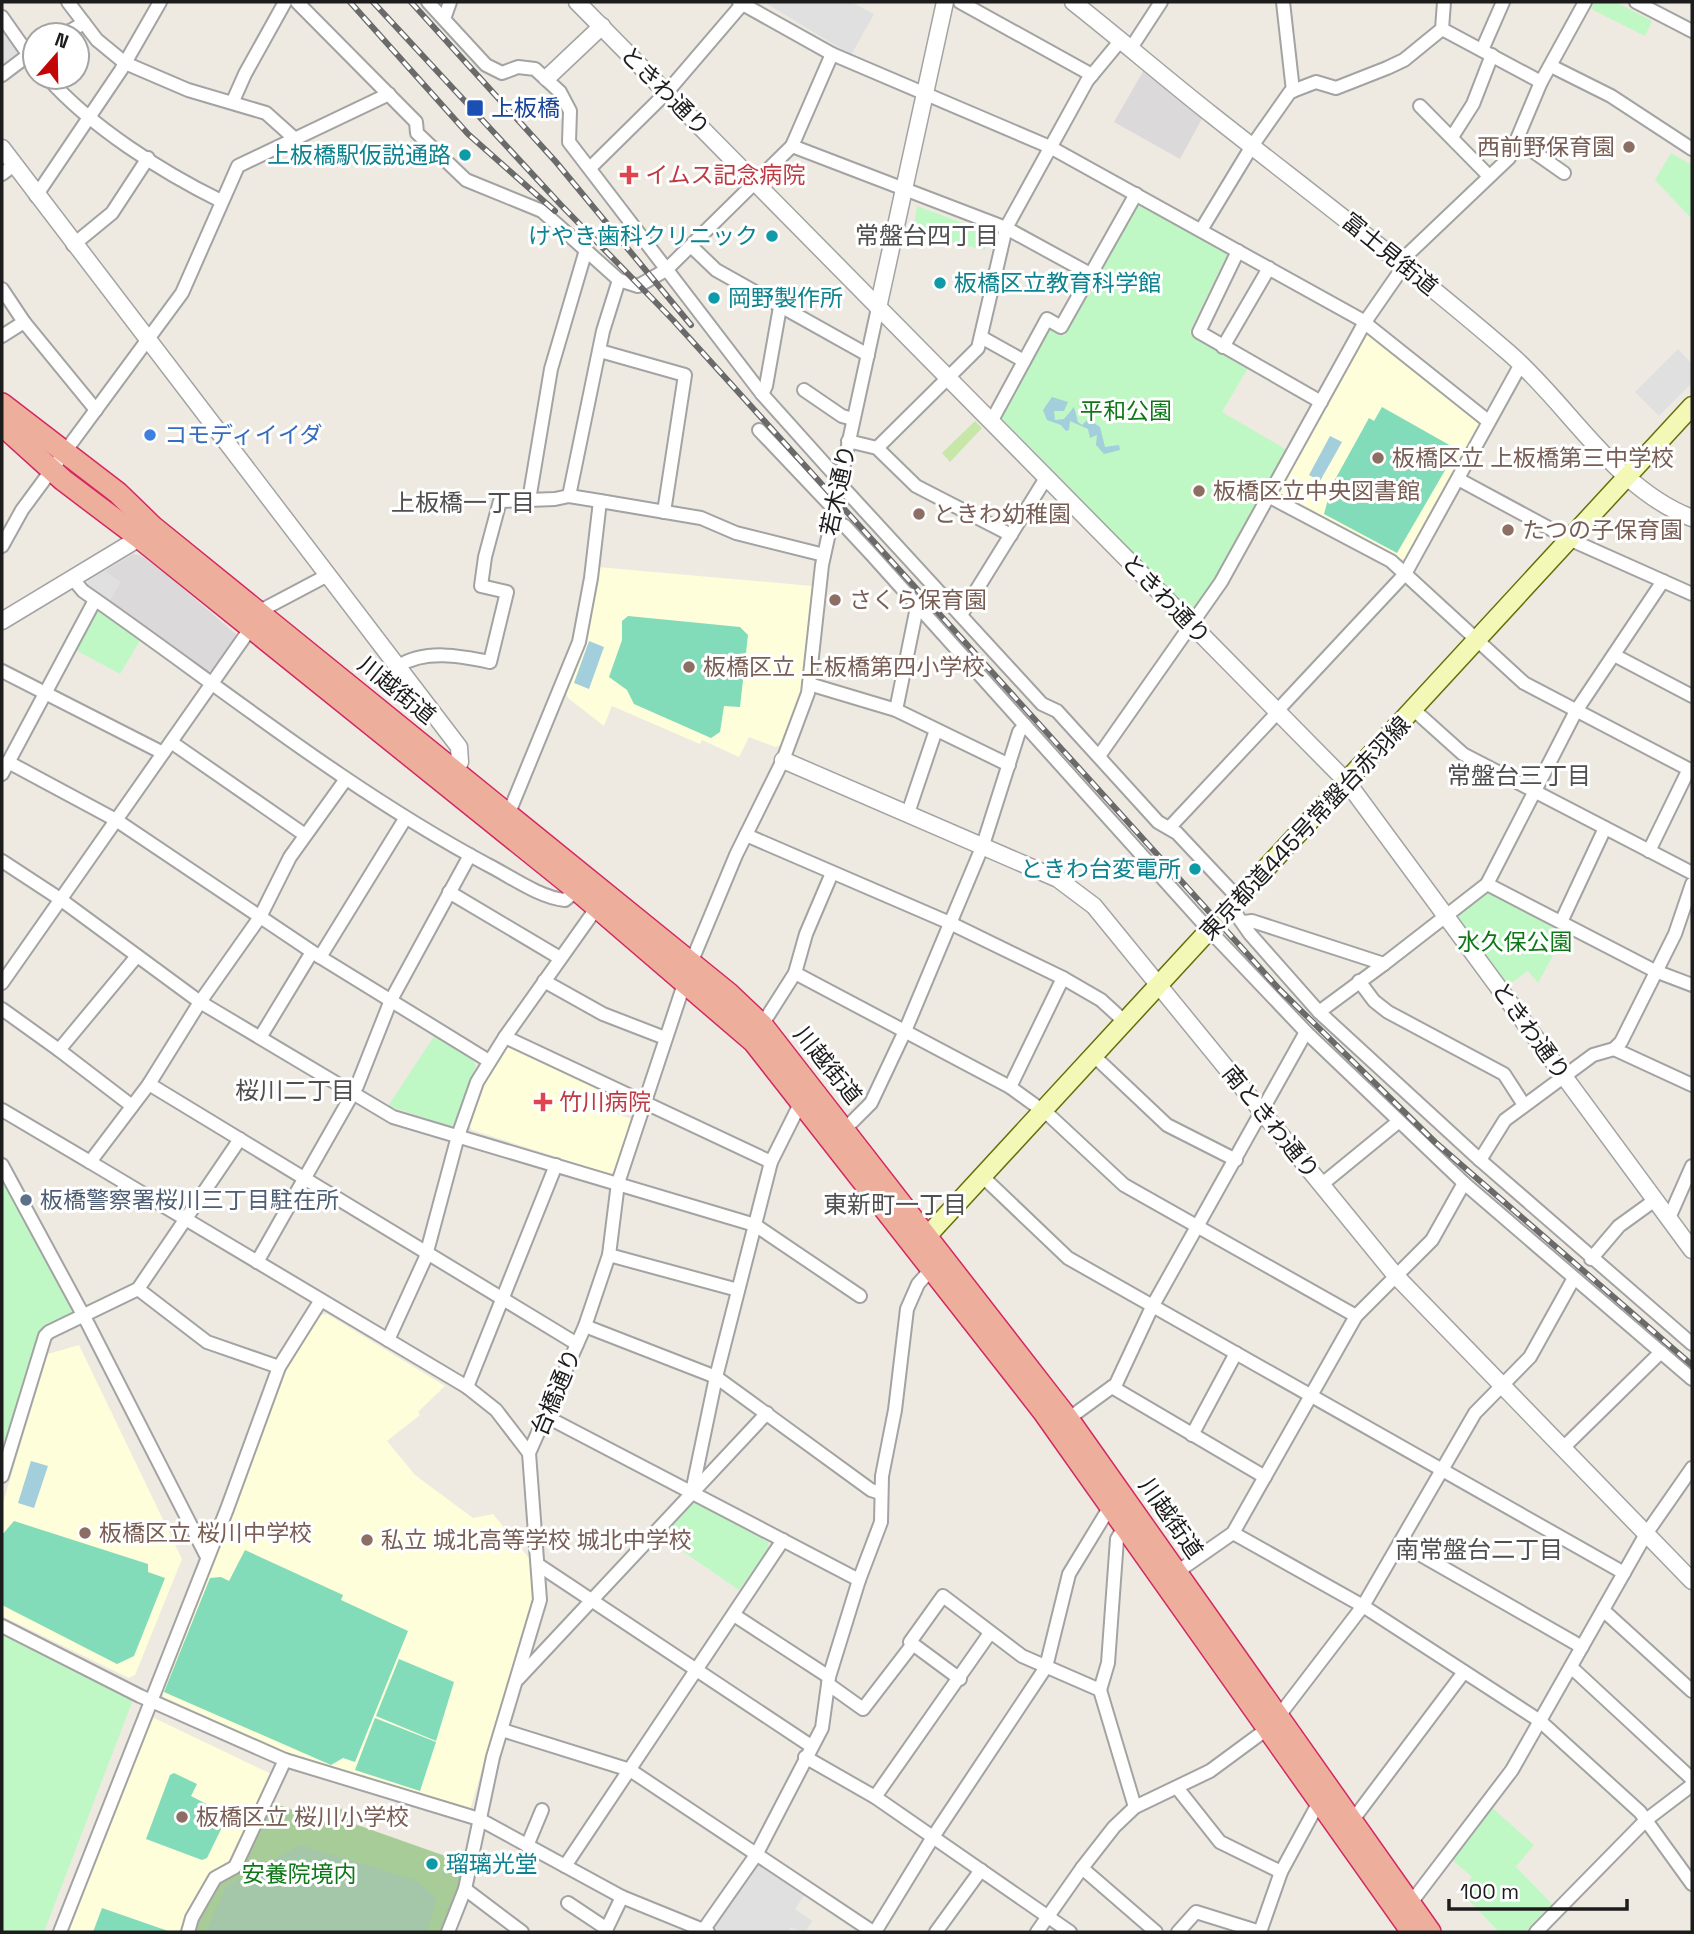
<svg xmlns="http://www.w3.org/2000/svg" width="1694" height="1934" viewBox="0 0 1694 1934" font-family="'Space Grotesk','Noto Sans JP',sans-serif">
  <rect width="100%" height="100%" fill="#eeeae2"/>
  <g fill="#dbd9d9">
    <polygon points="1145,68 1204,115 1180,159 1114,122"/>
    <polygon points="133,554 140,555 167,575 237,635 213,670 206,672 88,588 88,581"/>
  </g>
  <g fill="#fefedb">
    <polygon points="1368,334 1477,418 1480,426 1405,559 1395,560 1277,495 1276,490 1363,335"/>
    <polygon points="597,567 812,586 800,703 781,745 775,747 749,737 739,757 702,740 700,744 612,706 604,726 568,698 565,691"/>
    <polygon points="504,1045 611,1094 606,1110 631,1119 615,1171 610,1174 472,1130 469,1125 485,1080"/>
    <polygon points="327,1314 445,1386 418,1412 420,1415 387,1441 415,1475 473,1518 493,1514 533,1563 533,1595 470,1810 295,1757 164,1697 161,1692 278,1383 321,1315"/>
    <polygon points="79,1345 182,1559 135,1675 129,1678 2,1616 2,1506 48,1354"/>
    <polygon points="150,1716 271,1774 232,1859 210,1874 185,1932 69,1932"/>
  </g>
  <polygon fill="#c7e7a9" points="975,421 982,428 950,462 942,453"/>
  <polygon fill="#a7cc98" points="268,1801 329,1823 336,1807 353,1813 349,1822 451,1858 448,1872 463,1877 444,1932 191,1932 216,1881 235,1869"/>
  <polygon fill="#a4c6a9" points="300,1845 415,1880 436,1898 427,1932 206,1932 226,1887"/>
  <g fill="#bff8c4">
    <polygon points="1594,2 1616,2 1652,21 1645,36 1591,9"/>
    <polygon points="1671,153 1692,165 1692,219 1655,180"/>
    <polygon points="1143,205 1225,251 1227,255 1189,333 1248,368 1222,412 1287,450 1215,580 1194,609 1188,610 1002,422 1002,416 1047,330 1051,329 1064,336 1136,207"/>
    <polygon points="917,206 990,233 985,250 913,233"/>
    <polygon points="97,609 141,639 120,674 74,649"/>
    <polygon points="1486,893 1492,893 1566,932 1538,983 1528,971 1508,985 1457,915"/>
    <polygon points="435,1035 472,1059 476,1066 457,1123 450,1126 388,1106"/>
    <polygon points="2,1180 73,1313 41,1329 2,1451"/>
    <polygon points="694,1501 768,1542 769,1548 739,1590 659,1535 689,1502"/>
    <polygon points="2,1631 134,1697 44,1932 2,1932"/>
    <polygon points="1490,1806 1534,1845 1516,1867 1552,1904 1525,1932 1499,1932 1460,1891 1472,1877 1451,1859"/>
  </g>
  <g fill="#82dbb9">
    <polygon points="1382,407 1453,447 1447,458 1451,460 1397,553 1324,514 1332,485 1369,418 1374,421"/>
    <polygon points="628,616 740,627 748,635 740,707 724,706 720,732 711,738 634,704 627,690 609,677 622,640 622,621"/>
    <polygon points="14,1521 148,1564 148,1572 165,1578 134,1656 117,1664 2,1605 2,1535"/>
    <polygon points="245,1550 343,1595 341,1600 408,1631 355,1762 343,1758 331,1765 164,1692 210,1578 221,1577 229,1581"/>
    <polygon points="399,1659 454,1682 436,1741 376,1716"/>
    <polygon points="375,1718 436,1742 420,1791 355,1770"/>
    <polygon points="174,1773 197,1784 191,1796 228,1815 207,1858 202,1860 146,1839 170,1775"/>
    <polygon points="102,1908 171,1932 93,1932"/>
  </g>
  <g fill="#e0e0e0">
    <polygon points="764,2 851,2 874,14 851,55"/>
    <polygon points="2,25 19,51 17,56 2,67"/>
    <polygon points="1678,349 1692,364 1692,383 1659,416 1635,392"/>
    <polygon points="105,571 121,582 109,602 88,587 88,581"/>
    <polygon points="759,1862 806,1893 795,1909 812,1921 805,1932 791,1928 788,1932 717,1932 712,1929"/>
  </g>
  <g fill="#a3cedb">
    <polygon points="1052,397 1068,402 1064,411 1054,411 1055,420 1064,419 1074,407 1078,422 1082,425 1088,419 1100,427 1105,447 1119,445 1120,450 1104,454 1096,445 1097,435 1090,438 1088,429 1070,421 1069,430 1066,431 1061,425 1047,420 1043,410"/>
    <polygon points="1330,436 1342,442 1320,481 1309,475"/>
    <polygon points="589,641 604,647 589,689 574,683"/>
    <polygon points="31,1461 48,1466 34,1508 18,1503"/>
  </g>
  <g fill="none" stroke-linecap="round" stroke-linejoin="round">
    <defs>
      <g id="minor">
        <polyline points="68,2 97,40 125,63 188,90 266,113 295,139"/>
        <polyline points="297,2 416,122 417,133 466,180 542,211 619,280 638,286 666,270 792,146 832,54"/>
        <polyline points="428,2 486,65 502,73 518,67 535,69 560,92 570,111 569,142 762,394 832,472 841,474"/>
        <polyline points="739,2 832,54 1050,147 1360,319 1488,421"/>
        <polyline points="960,2 1092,75"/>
        <polyline points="1283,2 1293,91"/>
        <polyline points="1636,2 1692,31"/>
        <polyline points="2,17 35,64"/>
        <polyline points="444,19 450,2"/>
        <polyline points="1442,29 1541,82"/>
        <polyline points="63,35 84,23"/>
        <polyline points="1131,48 1161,2"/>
        <polyline points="1482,50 1503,2"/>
        <polyline points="1551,66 1611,96 1692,149"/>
        <polyline points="2,75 35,50"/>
        <path d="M47 77C91 127 162 172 221 201"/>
        <polyline points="233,101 245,74 285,2"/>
        <polyline points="1420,106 1489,176"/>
        <polyline points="1452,137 1473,104 1492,55"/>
        <polyline points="1517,140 1564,173"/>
        <polyline points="792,146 1006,228 1092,275"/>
        <polyline points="590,168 667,92 744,2"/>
        <polyline points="2,174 14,165"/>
        <polyline points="36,196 121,70 160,2"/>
        <polyline points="1201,230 1252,146 1290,92 1316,82 1336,88 1387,68 1404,60 1442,29 1444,2"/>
        <polyline points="73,245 112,213 148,158"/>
        <polyline points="691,246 716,270 868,355"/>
        <polyline points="1238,251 1199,332 1321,402"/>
        <polyline points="2,289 24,322 96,410"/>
        <polyline points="2,336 24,322"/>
        <polyline points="981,337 1024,361"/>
        <polyline points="1223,347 1269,268"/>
        <polyline points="600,351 685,375 664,512"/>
        <polyline points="804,390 842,416 853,419"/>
        <polyline points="762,394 766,386 780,307"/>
        <polyline points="991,422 1047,319 1061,327 1136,194"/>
        <polyline points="759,430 834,509"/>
        <polyline points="848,441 877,448 916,486 1011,535"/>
        <polyline points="877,448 978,348 1006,228 1087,81 1121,40"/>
        <polyline points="1458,479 1571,540 1692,594"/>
        <polyline points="839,483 1042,704 1057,711 1158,822 1177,833 1239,899"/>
        <polyline points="569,496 603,331 619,280"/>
        <polyline points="1268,496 1391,561 1524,683 1692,771"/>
        <polyline points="529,500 551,369 586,250"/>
        <polyline points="832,520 845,526 872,555 1210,931 1306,1032 1464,1183 1692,1379"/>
        <polyline points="2,546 22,510 182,293 238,166 389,94"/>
        <path d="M73 579 83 591C217 684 344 788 488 865 510 876 540 898 565 900L577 890"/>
        <polyline points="258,612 328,575"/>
        <polyline points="961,615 1046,478"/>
        <polyline points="1614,655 1692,696"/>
        <path d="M399 666C425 649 461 656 490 662L507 592 481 586 485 557 500 501 555 499 569 496 600 501 701 518 736 533 824 555"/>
        <polyline points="2,671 163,753"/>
        <polyline points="809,684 896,710 1009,765"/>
        <polyline points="896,710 916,612 919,608"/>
        <polyline points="1414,710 1463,754 1692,873"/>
        <polyline points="1277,711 1405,574 1521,364"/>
        <polyline points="171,742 305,835"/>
        <polyline points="1099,756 1221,582 1365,322 1401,270 1406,256 1509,158 1541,82 1585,2"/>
        <polyline points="8,762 116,820 320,957 489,1061"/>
        <polyline points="2,774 95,600"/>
        <polyline points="908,813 936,730"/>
        <polyline points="508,815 579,642 591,578 600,501"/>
        <polyline points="1169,828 1278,712"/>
        <polyline points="746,835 950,923 1063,978 1101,1000 1125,1022"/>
        <polyline points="1649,851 1689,769"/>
        <polyline points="2,861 60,899 200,1002 393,1117 755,1225 860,1296"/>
        <polyline points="1487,884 1576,711 1663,581"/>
        <polyline points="449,892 560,958"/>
        <polyline points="1231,907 1250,934 1319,1012 1384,964 1252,921 1244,922"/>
        <polyline points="1561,922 1605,828"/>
        <polyline points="320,957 405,819"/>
        <polyline points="1384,964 1487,884 1655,971 1692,985"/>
        <polyline points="795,973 806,934 832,873"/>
        <polyline points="544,981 603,1014 665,1038"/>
        <polyline points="1359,981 1374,1001 1388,1012 1504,1074 1524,1105"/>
        <polyline points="2,983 250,629"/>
        <polyline points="2,1009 59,1050 137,956"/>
        <polyline points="1319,1012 1480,1160 1692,1344"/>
        <polyline points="762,1025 795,973 1010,1087 1050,1116 1124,1185 1356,1316"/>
        <polyline points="261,1036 312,952"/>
        <polyline points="505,1037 771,1162"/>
        <polyline points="1614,1049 1692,1085"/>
        <polyline points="59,1050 132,1106"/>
        <polyline points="1094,1056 1167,1125 1236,1160"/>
        <polyline points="149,1084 577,1344"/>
        <polyline points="1010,1087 1063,978"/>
        <polyline points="2,1110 90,1162 149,1084 200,1002 260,917 290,857 346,779"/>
        <polyline points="845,1129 871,1103 905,1031 983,845 1019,732 1025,725"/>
        <polyline points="1480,1160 1505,1120 1593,1055 1614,1049 1621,1042 1675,934 1692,884"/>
        <polyline points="90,1162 467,1387 496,1410 529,1453"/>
        <polyline points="2,1165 88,1324 207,1557"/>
        <polyline points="982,1176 1068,1258 1624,1573"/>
        <polyline points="1321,1185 1398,1122"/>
        <polyline points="1669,1218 1692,1166"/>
        <polyline points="609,1255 738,1290"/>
        <polyline points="1591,1259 1619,1226 1655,1200"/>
        <polyline points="257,1262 357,1086 391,1000 470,855"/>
        <polyline points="138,1289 207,1342 279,1367"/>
        <polyline points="585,1326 716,1377 871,1490 880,1493"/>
        <polyline points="388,1340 425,1259 458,1136 477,1082 505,1037 600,903"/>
        <polyline points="467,1387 556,1165"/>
        <polyline points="1112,1387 1265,1477"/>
        <polyline points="547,1417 859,1580"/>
        <polyline points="1068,1419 1116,1384 1152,1307 1306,1032"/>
        <polyline points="1192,1435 1236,1353"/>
        <polyline points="1563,1448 1661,1352"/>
        <polyline points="2,1476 45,1336 49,1332 138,1289 240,1139"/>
        <polyline points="692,1492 716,1377 771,1162 802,1100"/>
        <polyline points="1233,1533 1363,1606 1540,1721 1640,1812 1692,1884"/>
        <polyline points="1400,1543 1582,1647"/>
        <polyline points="540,1566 811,1746"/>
        <polyline points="1177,1572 1233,1533 1356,1316 1432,1240 1464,1183"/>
        <polyline points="1603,1610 1692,1691"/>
        <polyline points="734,1615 829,1677"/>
        <polyline points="2,1626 140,1696 285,1760 479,1819 622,1897 708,1932"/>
        <polyline points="1571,1667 1692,1779"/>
        <polyline points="518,1679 767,1413"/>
        <polyline points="960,1679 910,1642 943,1596 1022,1656 1100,1690 1135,1807"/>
        <polyline points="828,1684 863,1709 913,1644"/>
        <polyline points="1100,1690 1108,1663 1117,1539 1126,1524"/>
        <polyline points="1278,1717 1363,1606 1475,1413 1530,1357 1574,1278"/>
        <polyline points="502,1730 630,1770 873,1932"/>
        <polyline points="805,1757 875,1797 1070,1932"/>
        <polyline points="1178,1789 1220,1842 1281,1872"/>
        <polyline points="875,1797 990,1633"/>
        <polyline points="1352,1821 1464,1672"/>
        <polyline points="527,1846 542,1810"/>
        <polyline points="565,1866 783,1540"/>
        <polyline points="1082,1868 1156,1932"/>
        <polyline points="465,1889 522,1932"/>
        <polyline points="568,1903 607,1929"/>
        <polyline points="1410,1904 1512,1770 1646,1534 1692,1468"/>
        <polyline points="60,1932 227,1509 279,1367 321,1300"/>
        <polyline points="188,1932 192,1918 215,1878 235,1867 285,1760"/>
        <polyline points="448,1932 465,1889 493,1757 540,1600 529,1453 585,1326 609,1255 618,1183 691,963 736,855 783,760 808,693 822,565 878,308"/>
        <polyline points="605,1932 622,1897"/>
        <polyline points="702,1932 756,1855 822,1728 829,1677 859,1580 881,1522 882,1476 895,1410 907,1309 918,1284 934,1266"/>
        <polyline points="875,1932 933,1837 1046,1667 1069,1574 1111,1505"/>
        <polyline points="936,1932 981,1870"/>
        <polyline points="1037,1932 1082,1868 1114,1827 1135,1807 1210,1771 1267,1729"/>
        <polyline points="1178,1932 1196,1912 1260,1932 1281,1872 1319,1802"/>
        <polyline points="1536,1932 1646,1820 1692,1785"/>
      </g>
      <g id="tertiary">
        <polyline points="577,2 1347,782 1692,1250"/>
        <path d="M1073 2C1120 39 1165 78 1212 115 1312 194 1413 270 1509 353 1570 406 1615 489 1692 518"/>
        <polyline points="547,78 602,26"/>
        <polyline points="2,148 459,747 460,762 450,779"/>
        <polyline points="878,308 945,2"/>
        <polyline points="2,621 146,534"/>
        <polyline points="783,760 1058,879 1094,906 1396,1276 1692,1581"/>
      </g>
      <polyline id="secondary" points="918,1246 1692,406"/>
      <g id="trunk">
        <polyline points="2,404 118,493 153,527 728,993 762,1025 1068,1419 1430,1932"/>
        <polyline points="2,425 63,480 141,539 577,890 754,1042 1043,1411 1412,1932"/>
      </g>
    </defs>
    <use href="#minor" stroke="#a3a3a3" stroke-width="16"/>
    <use href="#tertiary" stroke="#a3a3a3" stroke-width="19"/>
    <use href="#secondary" stroke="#647007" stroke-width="21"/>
    <use href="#trunk" stroke="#d32862" stroke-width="24"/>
    <use href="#minor" stroke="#fff" stroke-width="12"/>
    <use href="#tertiary" stroke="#fff" stroke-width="16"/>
    <use href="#secondary" stroke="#f4f8b6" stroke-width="18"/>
    <use href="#trunk" stroke="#eeae9c" stroke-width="21"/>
    <defs>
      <g id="rail">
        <polyline points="350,2 468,134 555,211"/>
        <polyline points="373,2 561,205 673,320 1280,990 1435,1142 1692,1365"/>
        <polyline points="411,2 556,162 691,325"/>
      </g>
    </defs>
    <use href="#rail" stroke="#6a6a6a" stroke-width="6"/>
    <use href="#rail" stroke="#fff" stroke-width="3.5" stroke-dasharray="10" stroke-linecap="butt"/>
  </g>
  <rect fill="#1a4fb4" stroke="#fff" stroke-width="2.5" x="466" y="99" width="18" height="18" rx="3.5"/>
  <g fill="#8d6e63" stroke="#fff" stroke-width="2.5">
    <circle cx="1629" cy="147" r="7"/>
    <circle cx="1378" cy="458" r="7"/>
    <circle cx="1199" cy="491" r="7"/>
    <circle cx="919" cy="514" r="7"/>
    <circle cx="1508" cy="530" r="7"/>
    <circle cx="835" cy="600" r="7"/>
    <circle cx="689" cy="667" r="7"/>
    <circle cx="85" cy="1533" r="7"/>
    <circle cx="367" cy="1540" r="7"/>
    <circle cx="182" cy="1817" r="7"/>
  </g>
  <g fill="#0f9aa8" stroke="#fff" stroke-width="2.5">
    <circle cx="465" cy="155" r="7"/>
    <circle cx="772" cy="236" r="7"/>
    <circle cx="940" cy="283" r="7"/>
    <circle cx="714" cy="298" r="7"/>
    <circle cx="1195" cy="869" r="7"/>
    <circle cx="432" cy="1864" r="7"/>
  </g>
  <g fill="#e0444e" stroke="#fff" stroke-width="2.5">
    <path d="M625.5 164.5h7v7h7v7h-7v7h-7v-7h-7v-7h7z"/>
    <path d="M539.5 1091.5h7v7h7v7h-7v7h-7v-7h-7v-7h7z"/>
  </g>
  <circle fill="#3f7fe0" stroke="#fff" stroke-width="2.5" cx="150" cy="435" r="7"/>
  <circle fill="#5c6f8a" stroke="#fff" stroke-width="2.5" cx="26" cy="1200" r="7"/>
  <g text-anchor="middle" stroke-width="6" stroke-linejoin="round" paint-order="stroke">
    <g font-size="23" fill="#1c1c1c" stroke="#fff">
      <text transform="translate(665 91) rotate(45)" y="8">ときわ通り</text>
      <text transform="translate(1390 254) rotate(39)" y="8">富士見街道</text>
      <text transform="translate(838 490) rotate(-78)" y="8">若木通り</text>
      <text transform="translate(1166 599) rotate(46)" y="8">ときわ通り</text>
      <text transform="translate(397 690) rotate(39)" y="8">川越街道</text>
      <text transform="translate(1305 828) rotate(-47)" y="8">東京都道445号常盤台赤羽線</text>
      <text transform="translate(1531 1031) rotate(54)" y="8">ときわ通り</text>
      <text transform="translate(828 1065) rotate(51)" y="8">川越街道</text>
      <text transform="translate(1271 1122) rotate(51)" y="8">南ときわ通り</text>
      <text transform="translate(556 1392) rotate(-67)" y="8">台橋通り</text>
      <text transform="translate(1171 1518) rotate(55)" y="8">川越街道</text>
    </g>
    <g font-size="23" fill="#164399" stroke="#fff" text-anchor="start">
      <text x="491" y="116">上板橋</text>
    </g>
    <g font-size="23" fill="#785e54" stroke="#fff" text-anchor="start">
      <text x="1615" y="155" text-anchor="end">西前野保育園</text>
      <text x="1392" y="466">板橋区立 上板橋第三中学校</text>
      <text x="1213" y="499">板橋区立中央図書館</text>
      <text x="933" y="522">ときわ幼稚園</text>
      <text x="1522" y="538">たつの子保育園</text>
      <text x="849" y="608">さくら保育園</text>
      <text x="703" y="675">板橋区立 上板橋第四小学校</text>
      <text x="99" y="1541">板橋区立 桜川中学校</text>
      <text x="381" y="1548">私立 城北高等学校 城北中学校</text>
      <text x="196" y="1825">板橋区立 桜川小学校</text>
    </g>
    <g font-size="23" fill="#0d838f" stroke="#fff" text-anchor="end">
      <text x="451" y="163">上板橋駅仮説通路</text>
      <text x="758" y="244">けやき歯科クリニック</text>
      <text x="954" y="291" text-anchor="start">板橋区立教育科学館</text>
      <text x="728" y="306" text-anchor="start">岡野製作所</text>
      <text x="1181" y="877">ときわ台変電所</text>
      <text x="446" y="1872" text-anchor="start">瑠璃光堂</text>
    </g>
    <g font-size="23" fill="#be3a42" stroke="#fff" text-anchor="start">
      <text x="645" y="183">イムス記念病院</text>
      <text x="559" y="1110">竹川病院</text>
    </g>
    <g font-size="23" fill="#0e7717" stroke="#fff">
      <text x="1126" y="419">平和公園</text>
      <text x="1515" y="950">水久保公園</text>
      <text x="299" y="1882">安養院境内</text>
    </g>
    <g font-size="23" fill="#366cbe" stroke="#fff" text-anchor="start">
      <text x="164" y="443">コモディイイダ</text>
    </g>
    <g font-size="23" fill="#4e5e75" stroke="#fff" text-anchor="start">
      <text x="40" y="1208">板橋警察署桜川三丁目駐在所</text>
    </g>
    <g font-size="24" fill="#4f4f4f" stroke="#fff">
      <text x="927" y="244">常盤台四丁目</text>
      <text x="463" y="511">上板橋一丁目</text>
      <text x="1519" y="784">常盤台三丁目</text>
      <text x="295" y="1099">桜川二丁目</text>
      <text x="895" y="1213">東新町一丁目</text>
      <text x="1479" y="1558">南常盤台二丁目</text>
    </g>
  </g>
  <rect width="1694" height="1934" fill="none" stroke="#1c1c1c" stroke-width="7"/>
  <g transform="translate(56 56) rotate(20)"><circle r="33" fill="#ffffff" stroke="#a4a4a4" stroke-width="2"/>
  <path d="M0-5L12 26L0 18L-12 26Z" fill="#c40505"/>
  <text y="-10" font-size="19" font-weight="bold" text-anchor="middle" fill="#1c1c1c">N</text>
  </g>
  <path d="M1449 1899v10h178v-10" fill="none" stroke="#1c1c1c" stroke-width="3.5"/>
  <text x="1460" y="1899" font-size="21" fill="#1c1c1c" stroke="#ffffff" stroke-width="5" paint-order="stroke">100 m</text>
</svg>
